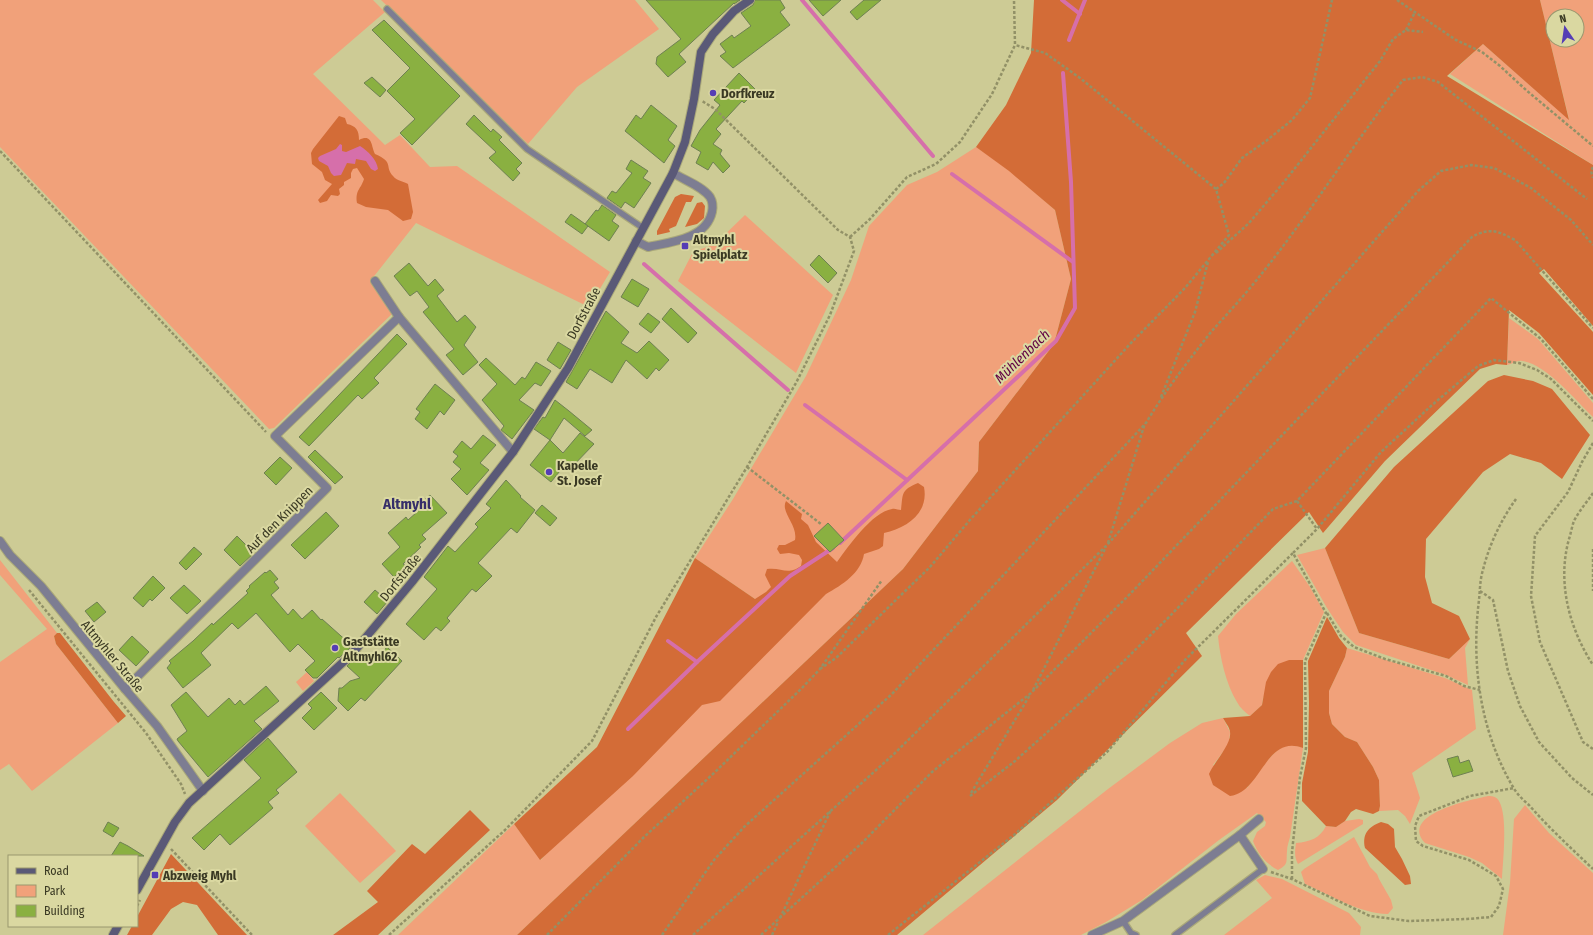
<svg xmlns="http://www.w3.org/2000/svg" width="1593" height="935" viewBox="0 0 1593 935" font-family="'Fira Sans Condensed',sans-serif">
  <rect width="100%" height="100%" fill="#cdcb95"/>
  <g fill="#f1a17a" fill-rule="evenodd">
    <polygon points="0,0 373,0 385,12 313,74 385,145 400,135 430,167 457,166 610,272 589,307 416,223 375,275 370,280 393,313 274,428 269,429 0,147"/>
    <polygon points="381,0 635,0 659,29 577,87 528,144"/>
    <path d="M1540 0H1593V165L1450 74 1483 44 1569 119ZM1553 16H1577V40H1553Z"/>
    <polygon points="976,147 1001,163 1055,210 1071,279 1054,344 979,442 978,471 903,569 517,935 398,935 514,824 541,860 755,599 695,558 733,499 806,376 851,280 869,226 907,185 937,172"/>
    <polygon points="745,215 833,295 796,373 678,281 693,252 715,244"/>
    <path d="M1509 318 1538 339 1593 403V417C1576 401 1546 364 1522 361 1518 360 1512 364 1507 365Z"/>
    <polygon points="1325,548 1359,633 1449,659 1470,639 1465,648 1468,685 1446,675 1356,645 1343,632 1327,608 1297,555"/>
    <polygon points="0,560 57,633 54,636 56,644 118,723 32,791 9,764 0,770 0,662 47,629 0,575"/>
    <path d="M1292 561 1310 587 1324 612 1303 660H1289L1263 698 1262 705 1250 716C1245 712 1240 708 1237 702 1226 684 1220 658 1218 636L1236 614Z"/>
    <polygon points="1347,648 1445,678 1472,690 1476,729 1412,773 1420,798 1410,824 1405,816 1398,810 1379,811 1380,806 1379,780 1373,767 1357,742 1345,737 1332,724 1329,713 1329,691 1345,657"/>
    <polygon points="307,672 314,681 303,691 296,682"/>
    <path d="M1223 718 1230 732 1229 744 1213 765 1247 788C1256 776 1273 748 1288 745 1293 744 1298 746 1303 748L1290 837C1289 841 1287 846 1287 851 1286 862 1289 864 1278 870 1265 863 1258 854 1253 841L1257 832 1265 826 1266 822 1257 813 1219 840 1142 900 1106 922 1081 935H923L1108 789 1170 743 1202 723Z"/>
    <polygon points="340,793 396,851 360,883 305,826"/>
    <path d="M1488 796C1493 796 1497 797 1499 801 1508 816 1503 860 1502 879L1482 863 1469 857 1425 843C1399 814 1471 800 1488 796Z"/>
    <polygon points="1525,805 1549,833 1593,873 1593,935 1503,935 1510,883 1514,819"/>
    <path d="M1359 819 1363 820V824L1298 864C1294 856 1295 851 1296 843 1310 842 1320 838 1326 826L1336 827 1345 821Z"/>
    <path d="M1354 837 1370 867 1377 874 1379 879 1391 900 1393 908 1388 914C1358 913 1332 896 1305 884L1301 872 1304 869Z"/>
    <polygon points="1265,875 1282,879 1349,913 1361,927 1360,935 1224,935 1272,898 1256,880"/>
  </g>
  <g fill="#d36c37">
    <polygon points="1034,0 1540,0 1569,120 1483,44 1447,76 1593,165 1593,326 1544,269 1539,273 1593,332 1593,395 1539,333 1509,310 1507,365 1496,364 1480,369 1385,461 1323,533 1309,512 1186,633 1202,656 1057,800 897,935 517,935 903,569 978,471 979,442 1054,344 1071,279 1055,210 1009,171 976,147 1006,105 1031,53"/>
    <path d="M339 116 345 118 347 124C356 126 359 130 359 140 373 133 371 147 375 154 395 163 384 166 393 176 397 181 403 181 408 184L413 212 411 219 403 221 388 210 366 207 357 203C355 190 361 189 364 179L357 168 353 169 351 173V178L344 182V185L339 189 340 194 338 196 331 195 327 201 320 203 318 200 332 184 325 180 322 172 312 164 311 153 313 149Z"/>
    <polygon points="681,194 694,196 691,202 686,202 676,226 669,229 670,232 657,235 657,231 675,197"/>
    <polygon points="702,202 705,206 704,218 697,224 685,227 697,203"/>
    <polygon points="1504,375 1533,381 1552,389 1590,435 1562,479 1541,463 1510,454 1483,472 1426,539 1425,577 1432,603 1459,616 1470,639 1449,659 1359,633 1325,548 1394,467 1488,381"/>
    <path d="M918 483 924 487C929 513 907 528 884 533L883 546 879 549 864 554C861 573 842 585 826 594L720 701 702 705 633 776 540 860 514 824 597 747 695 558 755 599 766 592 771 587 765 575 767 569C782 567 787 576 801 566L802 560 799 555 789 553 780 554 777 549 779 545H785L795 540C798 525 780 512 786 501L802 514 801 519 808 525 816 542 837 562C848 547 872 512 892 509 895 508 898 510 901 510 903 493 901 490 918 483Z"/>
    <polygon points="1327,617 1339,638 1347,648 1345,657 1329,691 1329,713 1332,724 1345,737 1357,742 1373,767 1379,780 1380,806 1379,811 1373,814 1356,809 1351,812 1345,821 1336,827 1326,826 1302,801 1302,783 1308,752 1309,703 1308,661"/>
    <polygon points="57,633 60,633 114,702 126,716 118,723 56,644 54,636"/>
    <path d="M1289 660H1303V748C1265 734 1262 792 1230 796L1213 785 1209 774C1214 762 1232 744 1230 732 1230 728 1225 722 1223 718L1250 716 1262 705 1266 682 1271 672 1278 664Z"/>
    <polygon points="470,810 490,830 378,935 333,935 378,902 367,891 412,844 425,854"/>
    <path d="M1381 822 1388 824 1394 829 1395 847 1402 859 1410 876 1411 884 1405 885 1365 848C1362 834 1368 827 1381 822Z"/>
    <polygon points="171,854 247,935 218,935 197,905 183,902 171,909 152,935 127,935 132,926 137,926 137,917"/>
  </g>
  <path fill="#d66faa" d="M340 144 342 145V151L346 152 360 146C368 151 377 160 378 169L375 171 371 169 366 161 356 159 355 164 347 163 341 175 334 176 331 173 328 166 319 161 318 158 320 156 336 149Z"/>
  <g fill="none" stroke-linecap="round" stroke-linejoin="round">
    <g stroke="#d66faa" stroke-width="4">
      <polyline points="802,0 933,156"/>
      <polyline points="1062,0 1080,14"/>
      <polyline points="1069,40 1085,0"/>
      <polyline points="952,174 1073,262"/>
      <polyline points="644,264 788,390"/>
      <polyline points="805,405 907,480"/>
      <polyline points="840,543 1056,341 1075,308 1071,182 1063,73"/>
      <polyline points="668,641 697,662 790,576 833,548"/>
      <polyline points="628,729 697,662"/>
    </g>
  </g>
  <g fill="#8ab041" stroke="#6e8052">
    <polygon points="646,0 740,0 734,4 734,3 679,54 686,62 668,77 656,64 657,57 681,39"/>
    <polygon points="755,0 780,0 785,8 780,12 790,25 733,68 720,56 726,52 720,44 732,35 734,38 751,26 741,13 753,5"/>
    <polygon points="809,0 841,0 823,16"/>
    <polygon points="864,0 881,0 857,20 850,12"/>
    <polygon points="384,20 460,96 412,145 400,133 415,119 387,91 410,68 372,30"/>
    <polygon points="739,73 756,90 744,103 742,101 716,129 721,134 713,144 722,150 720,154 730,166 723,173 713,162 708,170 696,163 701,152 691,146 700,130 720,105 714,100"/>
    <polygon points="372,77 386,90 380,97 364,83"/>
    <polygon points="651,105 677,126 668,140 675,146 664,163 625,131 636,115 641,119"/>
    <polygon points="474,115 491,132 493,129 502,137 499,140 522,163 516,169 520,173 513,181 489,158 496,152 466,124"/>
    <polygon points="631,160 648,171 643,178 651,183 634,208 625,202 621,208 607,198 612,191 616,193 632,173 626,169"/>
    <polygon points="602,205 616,215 612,221 619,226 609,241 585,224 596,210 598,211"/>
    <polygon points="571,214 588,226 582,234 565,222"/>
    <polygon points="819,255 837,273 828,283 810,265"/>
    <polygon points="409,263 428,286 435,279 444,290 437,296 457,322 465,315 476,327 464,345 478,362 463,375 446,355 454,349 423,312 429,307 417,291 410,296 394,276"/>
    <polygon points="632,279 649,289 638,307 621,297"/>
    <polygon points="671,308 697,333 688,343 662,319"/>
    <polygon points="606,311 629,332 621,343 637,353 649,341 669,360 659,371 656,368 647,379 626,360 612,383 590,369 577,389 566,382"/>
    <polygon points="648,313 660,322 651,333 639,324"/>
    <polygon points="397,334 407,344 374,378 379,383 362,399 358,395 309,446 299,437"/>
    <polygon points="558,342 571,350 560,369 547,360"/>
    <polygon points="486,358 515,385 522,377 525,379 536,362 551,371 541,386 535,383 519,400 534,410 512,439 501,430 504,426 482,400 497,384 479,365"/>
    <polygon points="435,384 455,400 444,415 440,411 427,429 415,419 420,412 416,409"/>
    <polygon points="555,400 569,411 592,430 585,436 564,418 550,440 534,429 543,417 545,418"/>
    <polygon points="580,433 594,444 569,470 564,466 551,482 530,465 550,440 563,453"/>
    <polygon points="483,435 496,445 480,463 489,470 467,495 451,479 461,469 453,462 458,456 453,452 462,441 471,449"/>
    <polygon points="315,450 343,477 335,484 308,457"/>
    <polygon points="280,457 292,468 276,485 264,473"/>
    <polygon points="506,480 521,496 520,497 535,510 517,533 511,528 478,563 492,576 476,592 472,589 447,618 450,621 441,631 436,627 424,640 406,624 437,589 424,577 448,546 455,552 478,527 475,524 491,508 486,504"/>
    <polygon points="430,495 447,513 422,535 426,539 419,545 421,547 403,564 406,566 394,577 382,564 400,547 388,533 406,517 408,520 425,505 422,502"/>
    <polygon points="542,505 557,518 550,526 535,513"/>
    <polygon points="326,512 339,526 305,559 291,545"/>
    <polygon points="828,523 844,540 830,552 814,536"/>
    <polygon points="237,536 254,553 240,566 224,550"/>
    <polygon points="194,547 202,554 186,570 179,563"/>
    <polygon points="270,570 278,579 274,582 279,588 271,595 288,615 293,609 302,619 312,610 321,620 322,619 350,644 348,646 350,648 339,658 338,657 317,678 313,678 305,670 315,661 298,644 290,652 256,613 238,629 232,623 201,653 211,665 183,688 167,668 171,663 169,661 193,641 212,623 213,625 248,593 246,591 250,587 249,586 265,572 266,573"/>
    <polygon points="153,576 165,588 152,601 150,599 143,607 133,598"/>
    <polygon points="184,585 201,601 187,614 170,598"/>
    <polygon points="375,590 388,601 377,614 364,602"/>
    <polygon points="97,602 106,612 94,622 85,611"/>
    <polygon points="132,636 149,652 136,666 119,650"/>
    <polygon points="387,647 402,661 365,701 361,698 348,711 338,701 339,688 342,688 350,681 360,678 347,666 358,655 370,666"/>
    <polygon points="266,686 279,701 254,721 262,729 208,777 178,741 177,739 187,731 171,705 186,692 208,717 229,698 235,705 240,700 244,705"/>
    <polygon points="321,692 337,708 314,730 302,718 312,708 308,704"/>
    <polygon points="268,738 297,772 276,790 279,793 268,802 273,808 230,845 220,834 204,850 192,838 261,778 244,760"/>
    <polygon points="1458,756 1460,763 1469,760 1473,771 1453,777 1447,759"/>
    <polygon points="108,822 119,828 113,837 103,831"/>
    <polygon points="120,842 128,846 144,856 111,856"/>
  </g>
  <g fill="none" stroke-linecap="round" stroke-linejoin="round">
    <defs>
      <g id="service">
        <polyline points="387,9 527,149 643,228"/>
        <polyline points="1123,921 1131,933 1136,935"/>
        <polyline points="1175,935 1263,869"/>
      </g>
      <g id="minor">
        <path d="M636 241 648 247C671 242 706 239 712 212 713 207 713 202 710 197 702 186 684 180 673 173"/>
        <polyline points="375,281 399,317"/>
        <polyline points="125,689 327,488 275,436 399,317 513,452"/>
        <polyline points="1240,835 1263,869"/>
        <polyline points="1092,935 1123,921 1240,835 1259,819"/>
      </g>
      <polyline id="tertiary" points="0,541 10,555 41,586 125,689 157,726 203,791"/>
      <g id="secondary">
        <polyline points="137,890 175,822 189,803 352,654 412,582 513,452 568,368 673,173 685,142 694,99 701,52 713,34 734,11 750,0"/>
        <polyline points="113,935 118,926"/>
      </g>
    </defs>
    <use href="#service" stroke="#aaa87a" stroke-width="8"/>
    <use href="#minor" stroke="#aaa87a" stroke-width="10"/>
    <use href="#tertiary" stroke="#aaa87a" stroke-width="10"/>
    <use href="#secondary" stroke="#aaa87a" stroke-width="10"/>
    <g stroke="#929167" stroke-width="2.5" stroke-dasharray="3 2" stroke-linecap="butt">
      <polyline points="1397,0 1456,40 1482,52 1500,66 1526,90 1593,146"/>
      <polyline points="1406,30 1415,12"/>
      <polyline points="0,151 266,432"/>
      <polyline points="1593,167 1591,171 1593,178"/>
      <polyline points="1216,189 1224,183 1242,158 1266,141 1292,120 1310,98 1332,0"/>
      <polyline points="850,237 870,219 907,177 936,164 960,142 992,94 1015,45 1014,0"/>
      <polyline points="1216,253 1249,223 1284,182 1380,61 1393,39 1406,30 1423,32"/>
      <polyline points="1161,397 1195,312 1208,262"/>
      <polyline points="1593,443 1582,462 1568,492 1535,536 1531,596 1540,642 1583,742 1593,749"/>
      <polyline points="747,467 821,524"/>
      <path d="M1593 493C1587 502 1579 511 1574 521 1572 526 1571 533 1569 539 1557 582 1569 628 1593 665"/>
      <path d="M1516 499C1501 520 1489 545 1483 570 1480 579 1480 590 1479 600 1471 664 1480 731 1513 787 1517 794 1523 800 1529 805 1549 828 1571 848 1593 869"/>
      <polyline points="1297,501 1317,529"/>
      <polyline points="1108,543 1145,423"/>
      <polyline points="1593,549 1593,591"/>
      <polyline points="29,590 146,733 181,784 185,794"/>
      <polyline points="1480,591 1493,600 1508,671 1520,706 1539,742 1572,778 1593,795"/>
      <polyline points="1327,613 1341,636 1354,647 1385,659 1446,676 1464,686 1480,690"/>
      <polyline points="820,669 836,658 930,567 969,521 1130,344 1185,288 1229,235 1216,189 1080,78 1045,53 1015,45"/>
      <polyline points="1033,690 1106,547"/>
      <polyline points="971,793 1030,695"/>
      <polyline points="970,796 1015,761 1089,695 1169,617 1273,509 1297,501 1491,298 1541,339 1593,399"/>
      <polyline points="171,849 252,935"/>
      <polyline points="1271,872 1292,879 1370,916 1409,921 1467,919 1491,917 1499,906 1503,889 1496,876 1469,860 1423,846 1416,841 1415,826 1419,816 1470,796 1514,788"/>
      <polyline points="1292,879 1292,852 1300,777 1306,748 1305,661 1326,613 1293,553 1317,529 1381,452 1431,406 1478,366 1494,360 1519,363 1537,370 1551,379 1593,421"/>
      <polyline points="137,906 140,900"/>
      <polyline points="780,918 831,810"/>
      <polyline points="389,935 505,830 592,741 656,617 747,467 796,383 830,315 854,251 850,237 838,230 715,109 702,101"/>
      <polyline points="547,935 644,837 714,773 802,688 820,669 882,580"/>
      <path d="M662 935 714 860 744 827 892 694 1146 423C1165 391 1188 361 1211 332 1227 314 1244 296 1259 277 1310 214 1353 144 1403 80L1422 77 1438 82 1587 199"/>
      <polyline points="693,935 895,753 1108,544 1418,191 1441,171 1471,165 1494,168 1531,188 1571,220 1593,245"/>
      <path d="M761 935 863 842 932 772 1031 693 1131 593 1472 237C1490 227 1498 231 1515 240L1593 328"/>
      <polyline points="772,935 778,922"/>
      <polyline points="888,935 1014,835 1107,752 1185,660 1293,553"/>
    </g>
    <use href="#service" stroke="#7d7d92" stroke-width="5.5"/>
    <use href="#minor" stroke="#7d7d92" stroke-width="8"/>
    <use href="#tertiary" stroke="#7d7d92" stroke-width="8"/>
    <use href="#secondary" stroke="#5a5977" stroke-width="8"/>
  </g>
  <g fill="#553db5" stroke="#dad8a1" stroke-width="1.5">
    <circle cx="713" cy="93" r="4"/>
    <rect x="681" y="242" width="8" height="8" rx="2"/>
    <circle cx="549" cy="472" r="4"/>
    <circle cx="335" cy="648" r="4"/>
    <rect x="151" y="871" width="8" height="8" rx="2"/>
  </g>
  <g text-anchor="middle" stroke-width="4" stroke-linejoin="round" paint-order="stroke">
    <g font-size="13" font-weight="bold" fill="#3a3923" stroke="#dad8a1" text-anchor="start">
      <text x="721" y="98">Dorfkreuz</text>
      <text x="693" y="244">Altmyhl<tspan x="693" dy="15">Spielplatz</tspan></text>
      <text x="557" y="470">Kapelle<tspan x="557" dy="15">St. Josef</tspan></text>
      <text x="343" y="646">Gaststätte<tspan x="343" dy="15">Altmyhl62</tspan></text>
      <text x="163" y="880">Abzweig Myhl</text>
    </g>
    <g font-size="13" fill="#3a3923" stroke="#dad8a1">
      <text transform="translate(583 313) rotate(-62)" y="5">Dorfstraße</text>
      <text transform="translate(279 519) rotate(-45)" y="5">Auf den Knippen</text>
      <text transform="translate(400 577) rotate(-51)" y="5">Dorfstraße</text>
      <text transform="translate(113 656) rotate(50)" y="5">Altmyhler Straße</text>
    </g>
    <g font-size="14" font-style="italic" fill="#610043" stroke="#dad8a1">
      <text transform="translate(1022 356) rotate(-44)" y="5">Mühlenbach</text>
    </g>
    <g font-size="15" font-weight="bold" fill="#362e69" stroke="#dad8a1">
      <text x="407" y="509">Altmyhl</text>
    </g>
  </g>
  <rect x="8" y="855" width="130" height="72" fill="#dad8a1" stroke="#9a986f"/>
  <rect x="16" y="868" width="20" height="6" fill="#5a5977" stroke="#9a986f"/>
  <text x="44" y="875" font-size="12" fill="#3a3923">Road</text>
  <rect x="16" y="885" width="20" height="12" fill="#f1a17a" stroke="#9a986f"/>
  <text x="44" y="895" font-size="12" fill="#3a3923">Park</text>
  <rect x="16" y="905" width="20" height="12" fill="#8ab041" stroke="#9a986f"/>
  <text x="44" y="915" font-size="12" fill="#3a3923">Building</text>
  <g transform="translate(1565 28) rotate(347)"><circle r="19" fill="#dad8a1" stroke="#9a986f"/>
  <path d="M0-3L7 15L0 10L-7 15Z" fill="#553db5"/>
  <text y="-6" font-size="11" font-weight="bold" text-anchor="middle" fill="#3a3923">N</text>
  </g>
</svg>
